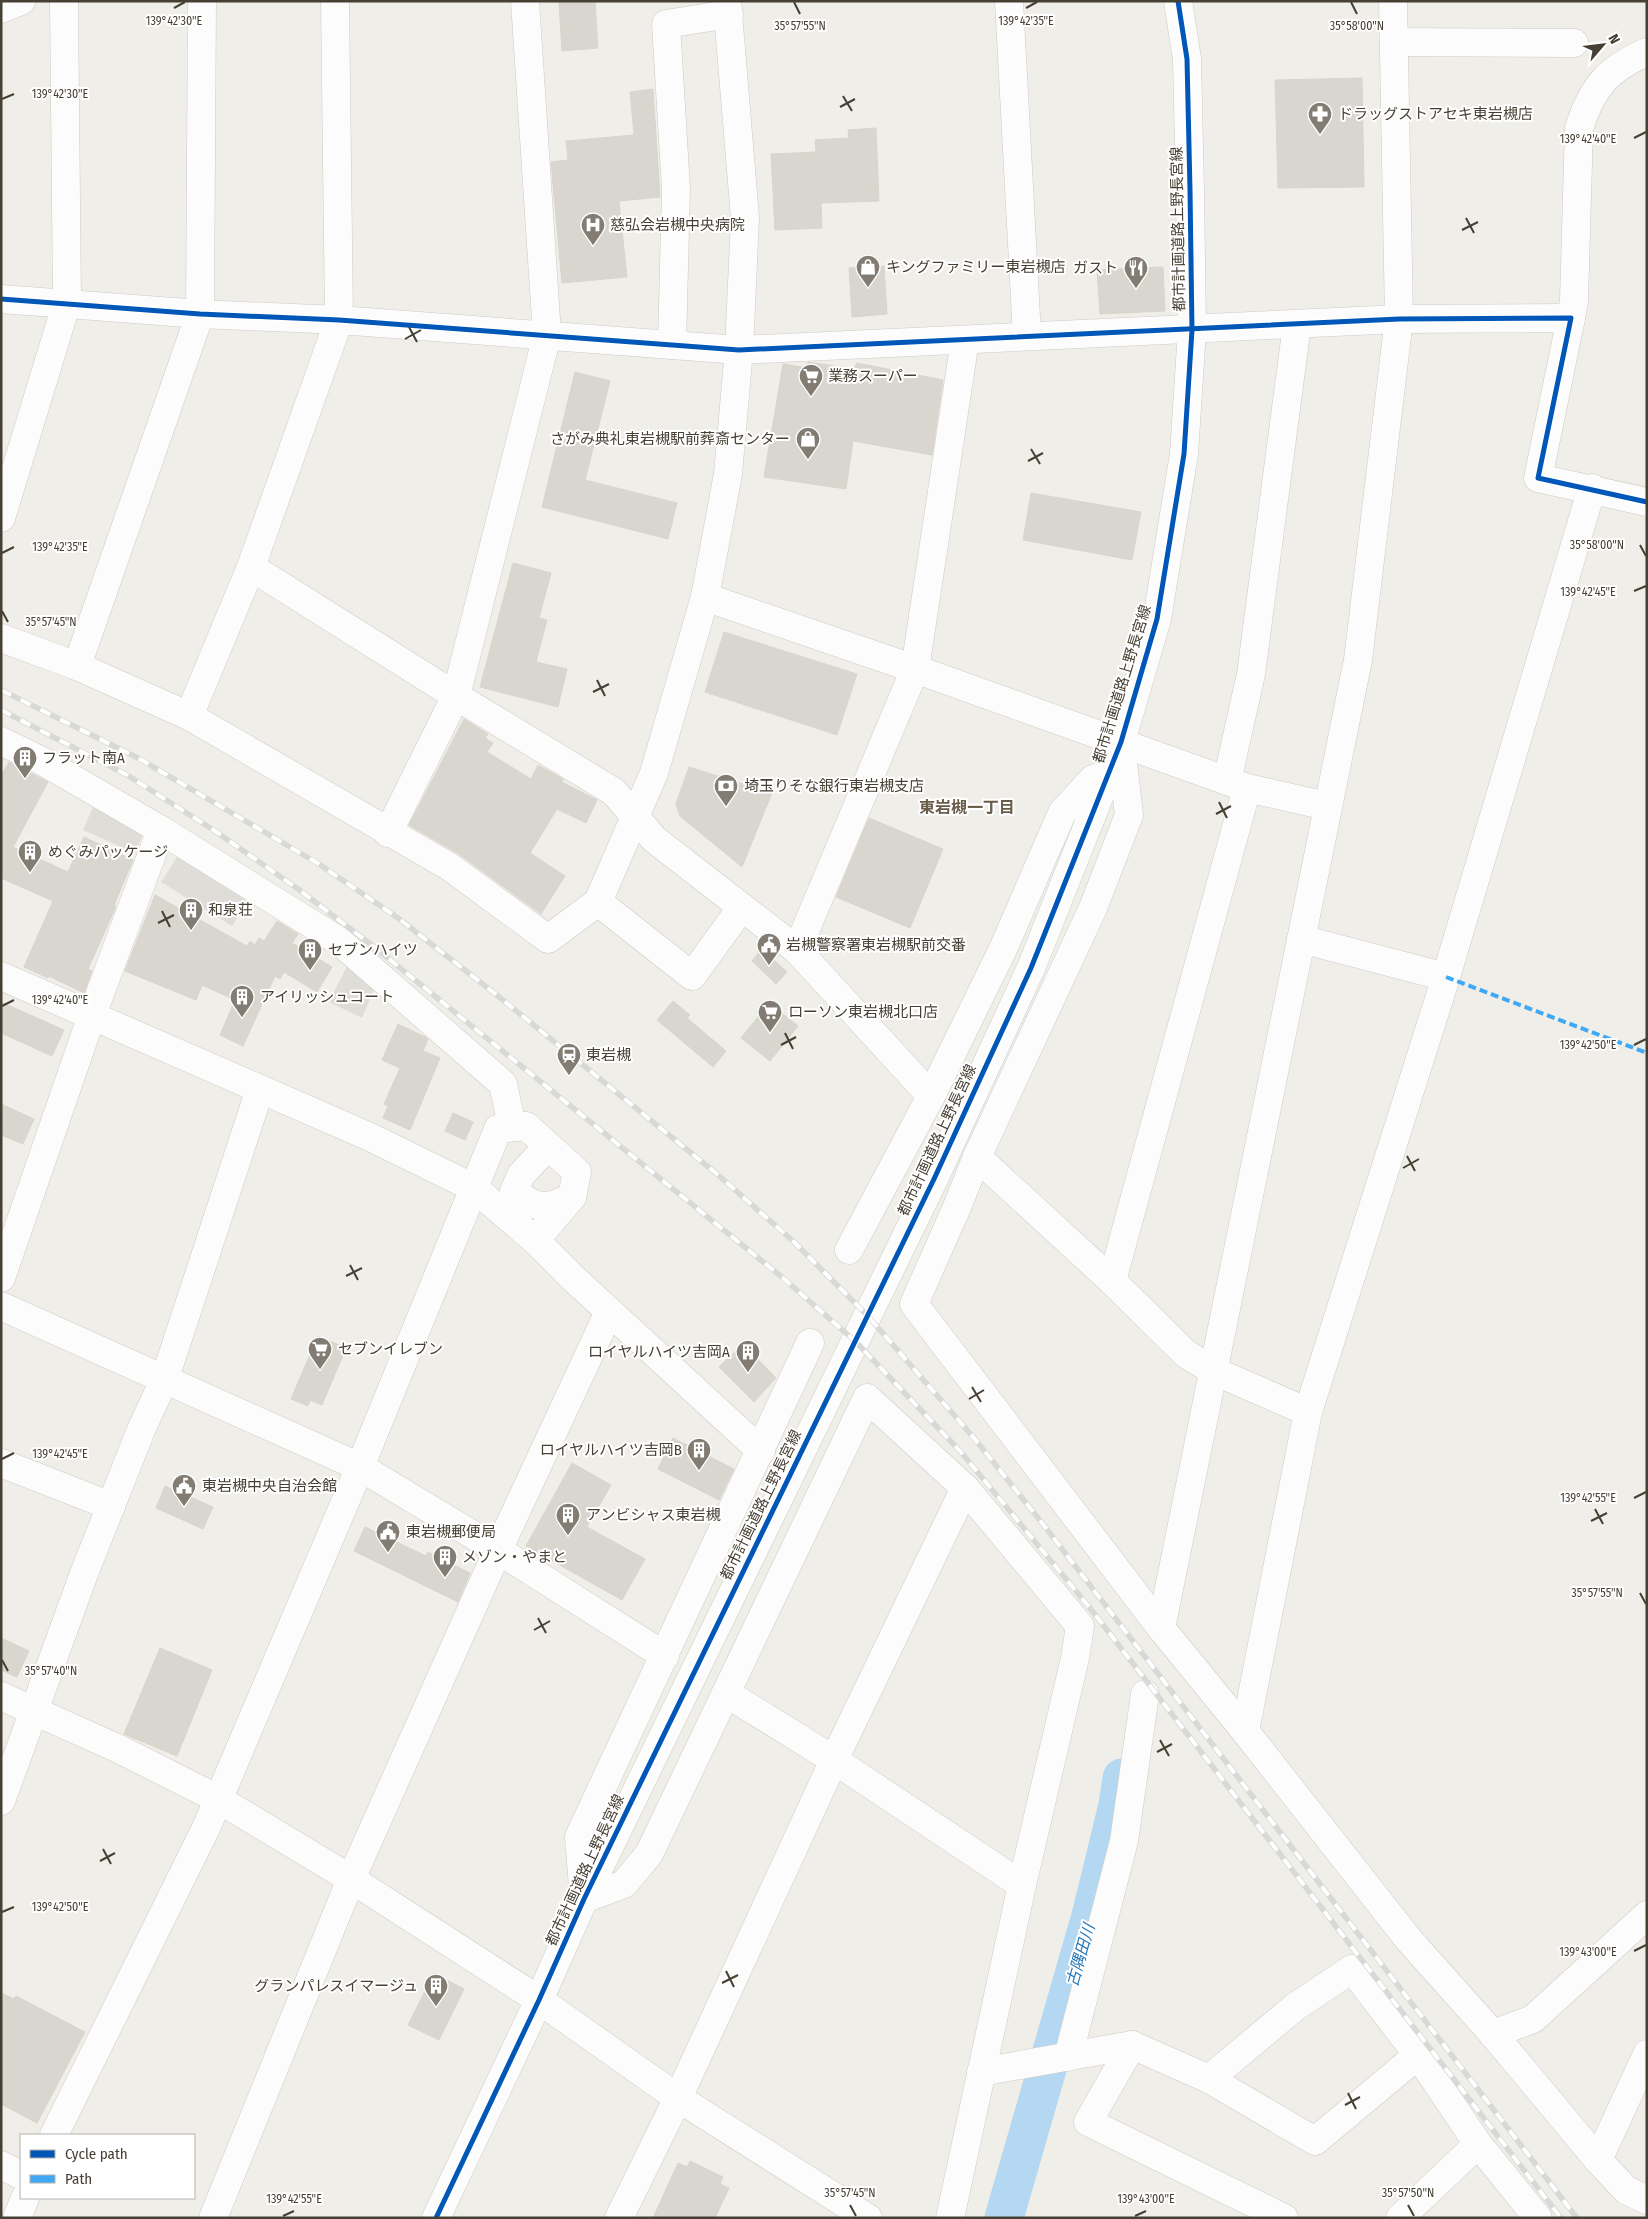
<svg xmlns="http://www.w3.org/2000/svg" width="1648" height="2219" viewBox="0 0 1648 2219" font-family="'Fira Sans Condensed','Noto Sans JP',sans-serif">
  <rect width="100%" height="100%" fill="#f0eee8"/>
  <g fill="#dfddd8">
    <polygon points="97,798 146,826 135,853 83,830"/>
    <polygon points="181,851 252,895 232,926 161,882"/>
    <polygon points="347,966 375,987 362,1018 329,1002"/>
  </g>
  <g fill="none" stroke-linecap="round" stroke-linejoin="round">
    <polyline stroke="#b4d8f1" stroke-width="39" points="1004,2218 1091,1916 1118,1805 1122,1778"/>
  </g>
  <g fill="#d9d6d0" stroke="#d8d5cd">
    <polygon points="559,1 595,1 598,48 562,51"/>
    <polygon points="1362,78 1364,187 1278,188 1275,80"/>
    <polygon points="653,89 660,197 619,201 627,277 562,283 551,162 568,160 566,141 634,135 630,92"/>
    <polygon points="876,128 879,201 821,203 822,228 775,230 771,154 816,152 815,140 849,138 848,130"/>
    <polygon points="884,266 887,314 852,317 849,268"/>
    <polygon points="1163,267 1165,311 1100,314 1097,270"/>
    <polygon points="808,362 854,369 857,363 943,380 932,455 853,441 846,489 764,477 783,364 807,368"/>
    <polygon points="575,372 610,381 585,480 677,503 668,539 542,507"/>
    <polygon points="1031,493 1141,512 1132,560 1023,540"/>
    <polygon points="513,563 551,573 539,618 547,620 536,662 567,669 558,707 480,687"/>
    <polygon points="724,632 857,674 837,735 705,692"/>
    <polygon points="464,719 488,734 485,738 493,743 487,752 531,779 538,765 563,779 562,782 597,800 586,823 557,809 530,853 565,876 541,914 459,854 409,825"/>
    <polygon points="9,762 48,782 13,847 68,872 84,837 133,860 114,905 116,906 114,911 88,969 92,971 84,993 49,976 48,978 24,967 53,901 1,878 1,776"/>
    <polygon points="689,767 772,793 742,867 680,816 676,804"/>
    <polygon points="869,818 943,849 910,928 836,897"/>
    <polygon points="155,895 247,946 250,941 255,945 259,938 264,941 277,921 298,934 292,943 332,967 317,992 284,972 280,979 275,976 243,1046 220,1035 235,1000 202,985 196,1000 125,971"/>
    <polygon points="762,949 787,972 776,984 752,961"/>
    <polygon points="673,1001 690,1015 687,1018 726,1051 713,1067 657,1020"/>
    <polygon points="1,1002 64,1030 52,1056 1,1033"/>
    <polygon points="769,1003 798,1026 770,1061 741,1038"/>
    <polygon points="398,1024 425,1037 428,1039 423,1051 440,1058 410,1130 383,1118 388,1106 384,1104 400,1068 382,1060"/>
    <polygon points="1,1104 34,1119 23,1144 1,1135"/>
    <polygon points="453,1113 473,1122 465,1140 445,1131"/>
    <polygon points="318,1336 346,1348 322,1405 310,1400 308,1406 291,1399"/>
    <polygon points="743,1344 776,1378 754,1402 719,1367"/>
    <polygon points="673,1438 734,1469 719,1500 658,1469"/>
    <polygon points="572,1463 611,1485 587,1527 645,1559 622,1600 526,1546"/>
    <polygon points="165,1486 213,1507 203,1529 156,1508"/>
    <polygon points="365,1527 426,1556 428,1552 470,1573 458,1602 354,1551"/>
    <polygon points="1,1638 29,1651 17,1677 1,1670"/>
    <polygon points="160,1648 212,1670 177,1756 124,1734"/>
    <polygon points="434,1973 464,1989 439,2040 408,2025"/>
    <polygon points="1,1993 14,1999 16,1996 85,2032 37,2123 1,2104"/>
    <polygon points="690,2161 723,2177 720,2184 729,2188 715,2218 653,2218 678,2163 687,2167"/>
  </g>
  <g fill="none" stroke-linecap="round" stroke-linejoin="round">
    <defs>
      <g id="minor">
        <polyline points="1009,1 1027,336"/>
        <polyline points="1,9 21,1"/>
        <polyline points="1394,42 1574,43"/>
        <polyline points="1,299 200,314 339,320 739,350 1399,319 1571,318 1538,478 1647,502"/>
        <path d="M1571 318 1574 301 1579 128C1592 88 1607 69 1647 52"/>
        <polyline points="672,345 676,189 666,24 729,14"/>
        <polyline points="1,518 67,302 64,1"/>
        <polyline points="251,567 456,696 614,792 654,839 797,950 931,1096"/>
        <polyline points="705,597 915,669 1247,788 1327,806"/>
        <polyline points="1,638 77,666 189,716 450,867 548,939 598,902 654,773 705,597 728,474 739,350 745,218 727,1"/>
        <polyline points="77,666 200,314 202,1"/>
        <polyline points="189,716 251,567 339,320 335,1"/>
        <polyline points="1,741 42,761 161,830 92,1015 1,1278"/>
        <polyline points="1121,746 1129,815 1093,908 977,1157 957,1207 914,1304 1161,1628 1245,1731 1409,1940 1493,2034 1598,2160 1626,2190 1647,2200"/>
        <polyline points="1227,781 1251,674 1297,325"/>
        <polyline points="161,830 339,941 503,1084 512,1126"/>
        <polyline points="388,833 456,696 547,335 525,1"/>
        <polyline points="598,902 692,976 742,907"/>
        <polyline points="1301,939 1446,977"/>
        <polyline points="797,950 915,669 965,340"/>
        <polyline points="1,976 370,1137 474,1188 535,1240 574,1279 761,1451"/>
        <path d="M548 1146 521 1175 514 1191C537 1210 545 1210 572 1197"/>
        <polyline points="977,1157 1112,1281 1186,1354 1214,1371 1308,1412"/>
        <polyline points="849,1250 931,1096 1003,949 1062,813 1093,779 1108,774"/>
        <polyline points="1112,1281 1247,788"/>
        <polyline points="1,1306 360,1467 498,1550 665,1656"/>
        <polyline points="810,1343 579,1837 584,1899 624,1884 649,1854 867,1398 965,1488 1080,1626 1075,1658 1022,1885 950,2218"/>
        <polyline points="1,1463 111,1506"/>
        <polyline points="1161,1628 1358,660 1399,319 1393,1"/>
        <polyline points="726,1693 834,1760 1022,1885"/>
        <polyline points="1,1696 119,1749 218,1799 351,1879 539,2000 678,2098 868,2218"/>
        <polyline points="1245,1731 1308,1412 1446,977 1592,488"/>
        <polyline points="1,1801 85,1571 141,1430 165,1378 260,1089"/>
        <polyline points="1493,2034 1533,2019 1647,1915"/>
        <polyline points="1132,2045 1088,2122 1284,2218"/>
        <polyline points="1068,2057 1124,1841 1145,1694"/>
        <polyline points="981,2072 1132,2045 1209,2079 1315,2141 1418,2055"/>
        <polyline points="1209,2079 1295,2007 1352,1969 1418,2055 1478,2144 1538,2218"/>
        <polyline points="54,2135 207,1826 360,1467 498,1129 526,1126 577,1172 572,1197 535,1240"/>
        <polyline points="1598,2160 1647,2054"/>
        <polyline points="1,2165 21,2175"/>
        <polyline points="17,2218 25,2198"/>
        <polyline points="213,2218 351,1879 498,1550 609,1312"/>
        <polyline points="436,2218 539,2000 584,1899 934,1179 1031,968 1121,742 1157,619 1184,454 1192,330 1190,190 1187,59 1178,1"/>
        <polyline points="619,2218 678,2098 834,1760 965,1488"/>
        <polyline points="1400,2218 1478,2144"/>
      </g>
    </defs>
    <use href="#minor" stroke="#cecbc5" stroke-width="29"/>
    <use href="#minor" stroke="#fdfcfc" stroke-width="28"/>
    <defs>
      <g id="rail">
        <polyline points="1,690 138,758 319,864 398,918 493,992 717,1174 794,1242 867,1315 974,1438 1039,1519 1577,2218"/>
        <polyline points="1,710 127,775 215,831 298,889 373,946 783,1278 855,1341 960,1451 1090,1608 1561,2218"/>
      </g>
    </defs>
    <use href="#rail" stroke="#d8d8d7" stroke-width="5.5"/>
    <use href="#rail" stroke="#fff" stroke-width="4" stroke-dasharray="11" stroke-linecap="butt"/>
    <polyline stroke="#3fa9f5" stroke-width="4" stroke-dasharray="8 4" stroke-linecap="butt" points="1446,977 1647,1053"/>
    <defs>
      <g id="cycleway">
        <polyline points="1,299 200,314 339,320 739,350 1399,319 1571,318 1538,478 1647,502"/>
        <polyline points="436,2218 539,2000 584,1899 934,1179 1031,968 1121,742 1157,619 1184,454 1192,330 1190,190 1187,59 1178,1"/>
      </g>
    </defs>
    <use href="#cycleway" stroke="#fff" stroke-width="8"/>
    <use href="#cycleway" stroke="#0057b8" stroke-width="5"/>
  </g>
  <path fill="none" stroke="#463f33" stroke-width="2" d="M794 2 800 14M1351 2 1357 14M174 8 185 2M1026 8 1037 2M843 96 852 111M2 99 14 94M840 107 855 99M1634 138 1646 132M1466 218 1474 233M1462 230 1478 222M409 327 417 342M405 339 421 330M1031 449 1040 464M1028 461 1043 453M1640 545 1646 556M2 553 14 547M1634 591 1646 586M2 611 8 622M597 680 605 696M593 692 609 684M1219 802 1227 818M1216 814 1231 806M162 911 170 927M158 923 174 915M2 1006 14 1000M785 1033 793 1049M781 1045 796 1037M1634 1045 1646 1039M1407 1156 1415 1171M1403 1168 1419 1159M350 1265 358 1280M346 1276 362 1268M972 1387 981 1402M969 1399 984 1390M2 1459 14 1453M1634 1498 1646 1492M1595 1509 1603 1524M1591 1521 1607 1513M1640 1593 1646 1604M538 1618 546 1633M534 1630 550 1621M2 1660 8 1671M1160 1740 1169 1756M1157 1752 1172 1744M103 1849 111 1864M100 1861 115 1853M2 1912 14 1907M1634 1951 1646 1945M726 1971 734 1987M722 1983 738 1975M1348 2093 1356 2109M1345 2105 1360 2097M850 2205 856 2216M1408 2205 1414 2216M283 2216 294 2211M1135 2216 1146 2211"/>
  <defs>
    <symbol id="pharmacy-pin" viewBox="-11 -11 22 30"><path d="M0 17L-7.5 6A9.5 9.5 0 1 1 7.5 6Z" fill="#827c72" stroke="#fff"/><path d="M-2-6h4v4h4v4h-4v4h-4v-4h-4v-4h4Z" fill="#fff"/></symbol>
    <symbol id="hospital-pin" viewBox="-11 -11 22 30"><path d="M0 17L-7.5 6A9.5 9.5 0 1 1 7.5 6Z" fill="#827c72" stroke="#fff"/><path d="M-5-5h3v3.5h4V-5h3V5h-3V1.5h-4V5h-3Z" fill="#fff"/></symbol>
    <symbol id="shop-pin" viewBox="-11 -11 22 30"><path d="M0 17L-7.5 6A9.5 9.5 0 1 1 7.5 6Z" fill="#827c72" stroke="#fff"/><path d="M-5-2.5h2.3a2.7 3.5 0 0 1 5.4 0H5L5.5 6h-11ZM-1.5-2.5h3a1.5 2.3 0 0 0-3 0Z" fill="#fff"/></symbol>
    <symbol id="restaurant-pin" viewBox="-11 -11 22 30"><path d="M0 17L-7.5 6A9.5 9.5 0 1 1 7.5 6Z" fill="#827c72" stroke="#fff"/><path d="M-5-6h1v4h1v-4h1v4h1v-4h1v5L-1.5 .5V6h-2V.5L-5-1ZM5-6V6H3V1.5H1.5Q1.5-4 5-6Z" fill="#fff"/></symbol>
    <symbol id="supermarket-pin" viewBox="-11 -11 22 30"><path d="M0 17L-7.5 6A9.5 9.5 0 1 1 7.5 6Z" fill="#827c72" stroke="#fff"/><path d="M-6-5.5h2.5l.6 2H6L4.5 2H-2.5L-4.4-4H-6ZM-1.5 3.2a1.3 1.3 0 1 0 .1 0ZM3 3.2a1.3 1.3 0 1 0 .1 0Z" fill="#fff"/></symbol>
    <symbol id="building-pin" viewBox="-11 -11 22 30"><path d="M0 17L-7.5 6A9.5 9.5 0 1 1 7.5 6Z" fill="#827c72" stroke="#fff"/><path d="M-4-6H4V6H1V3H-1V6H-4ZM-2.5-4.3h1.7v1.8h-1.7ZM.8-4.3h1.7v1.8H.8ZM-2.5-1h1.7V.8h-1.7ZM.8-1h1.7V.8H.8Z" fill="#fff"/></symbol>
    <symbol id="bank-pin" viewBox="-11 -11 22 30"><path d="M0 17L-7.5 6A9.5 9.5 0 1 1 7.5 6Z" fill="#827c72" stroke="#fff"/><path d="M-6-4H6V4H-6ZM0-2.3a2.3 2.3 0 1 0 0 4.6a2.3 2.3 0 1 0 0-4.6Z" fill="#fff"/></symbol>
    <symbol id="civic-pin" viewBox="-11 -11 22 30"><path d="M0 17L-7.5 6A9.5 9.5 0 1 1 7.5 6Z" fill="#827c72" stroke="#fff"/><path d="M-.6-6.5H3V-4.5H.6V-3L4-1V1h2V6H-6V1h2V-1L-.6-3ZM-1.2 2.5V6h2.4V2.5Z" fill="#fff"/></symbol>
    <symbol id="station-pin" viewBox="-11 -11 22 30"><path d="M0 17L-7.5 6A9.5 9.5 0 1 1 7.5 6Z" fill="#827c72" stroke="#fff"/><path d="M-3-6H3Q5-6 5-4V2Q5 4 3 4L4.5 6H3L1.5 4h-3L-3 6H-4.5L-3 4Q-5 4-5 2V-4Q-5-6-3-6ZM-3.5-4v3h7v-3ZM-3.5 1v1.5H-2V1ZM2 1v1.5H3.5V1Z" fill="#fff"/></symbol>
  </defs>
  <g fill-rule="evenodd">
    <use href="#pharmacy-pin" x="1306" y="100" width="28" height="38"/>
    <use href="#hospital-pin" x="579" y="211" width="28" height="38"/>
    <use href="#shop-pin" x="854" y="253" width="28" height="38"/>
    <use href="#restaurant-pin" x="1122" y="254" width="28" height="38"/>
    <use href="#supermarket-pin" x="797" y="362" width="28" height="38"/>
    <use href="#shop-pin" x="794" y="425" width="28" height="38"/>
    <use href="#building-pin" x="11" y="744" width="28" height="38"/>
    <use href="#bank-pin" x="712" y="772" width="28" height="38"/>
    <use href="#building-pin" x="16" y="838" width="28" height="38"/>
    <use href="#building-pin" x="177" y="896" width="28" height="38"/>
    <use href="#civic-pin" x="755" y="931" width="28" height="38"/>
    <use href="#building-pin" x="296" y="936" width="28" height="38"/>
    <use href="#building-pin" x="228" y="983" width="28" height="38"/>
    <use href="#supermarket-pin" x="756" y="998" width="28" height="38"/>
    <use href="#station-pin" x="555" y="1041" width="28" height="38"/>
    <use href="#supermarket-pin" x="306" y="1335" width="28" height="38"/>
    <use href="#building-pin" x="734" y="1338" width="28" height="38"/>
    <use href="#building-pin" x="685" y="1436" width="28" height="38"/>
    <use href="#civic-pin" x="170" y="1472" width="28" height="38"/>
    <use href="#building-pin" x="554" y="1501" width="28" height="38"/>
    <use href="#civic-pin" x="374" y="1518" width="28" height="38"/>
    <use href="#building-pin" x="431" y="1543" width="28" height="38"/>
    <use href="#building-pin" x="422" y="1972" width="28" height="38"/>
  </g>
  <g text-anchor="middle" stroke-width="4" stroke-linejoin="round" paint-order="stroke">
    <g font-size="15" fill="#463f33" stroke="#fff" text-anchor="start">
      <text x="1338" y="119">ドラッグストアセキ東岩槻店</text>
      <text x="610" y="230">慈弘会岩槻中央病院</text>
      <text x="886" y="272">キングファミリー東岩槻店</text>
      <text x="1118" y="273" text-anchor="end">ガスト</text>
      <text x="828" y="381">業務スーパー</text>
      <text x="790" y="444" text-anchor="end">さがみ典礼東岩槻駅前葬斎センター</text>
      <text x="42" y="763">フラット南A</text>
      <text x="744" y="791">埼玉りそな銀行東岩槻支店</text>
      <text x="48" y="857">めぐみパッケージ</text>
      <text x="208" y="915">和泉荘</text>
      <text x="786" y="950">岩槻警察署東岩槻駅前交番</text>
      <text x="328" y="955">セブンハイツ</text>
      <text x="260" y="1002">アイリッシュコート</text>
      <text x="788" y="1017">ローソン東岩槻北口店</text>
      <text x="586" y="1060">東岩槻</text>
      <text x="338" y="1354">セブンイレブン</text>
      <text x="730" y="1357" text-anchor="end">ロイヤルハイツ吉岡A</text>
      <text x="682" y="1455" text-anchor="end">ロイヤルハイツ吉岡B</text>
      <text x="202" y="1491">東岩槻中央自治会館</text>
      <text x="586" y="1520">アンビシャス東岩槻</text>
      <text x="406" y="1537">東岩槻郵便局</text>
      <text x="462" y="1562">メゾン・やまと</text>
      <text x="418" y="1991" text-anchor="end">グランパレスイマージュ</text>
    </g>
    <g font-size="15" fill="#463f33" stroke="#fff">
      <text transform="translate(1178 229) rotate(-91)" y="5">都市計画道路上野長宮線</text>
      <text transform="translate(1122 684) rotate(-73)" y="5">都市計画道路上野長宮線</text>
      <text transform="translate(937 1140) rotate(-65)" y="5">都市計画道路上野長宮線</text>
      <text transform="translate(761 1505) rotate(-64)" y="5">都市計画道路上野長宮線</text>
      <text transform="translate(585 1870) rotate(-65)" y="5">都市計画道路上野長宮線</text>
    </g>
    <g font-size="16" font-weight="bold" fill="#695d4a" stroke="#fff">
      <text x="967" y="813">東岩槻一丁目</text>
    </g>
    <g font-size="16" font-style="italic" fill="#2677b8" stroke="#fff">
      <text transform="translate(1080 1955) rotate(-74)" y="6">古隅田川</text>
    </g>
  </g>
  <g font-size="12" text-anchor="middle" fill="#463f33" stroke="#fff" stroke-width="4" stroke-linejoin="round" paint-order="stroke">
    <text x="174" y="25">139°42'30"E</text>
    <text x="1026" y="25">139°42'35"E</text>
    <text x="800" y="30">35°57'55"N</text>
    <text x="1357" y="30">35°58'00"N</text>
    <text x="60" y="98">139°42'30"E</text>
    <text x="1588" y="143">139°42'40"E</text>
    <text x="1597" y="549">35°58'00"N</text>
    <text x="60" y="551">139°42'35"E</text>
    <text x="1588" y="596">139°42'45"E</text>
    <text x="51" y="626">35°57'45"N</text>
    <text x="60" y="1004">139°42'40"E</text>
    <text x="1588" y="1049">139°42'50"E</text>
    <text x="60" y="1458">139°42'45"E</text>
    <text x="1588" y="1502">139°42'55"E</text>
    <text x="1597" y="1597">35°57'55"N</text>
    <text x="51" y="1675">35°57'40"N</text>
    <text x="60" y="1911">139°42'50"E</text>
    <text x="1588" y="1956">139°43'00"E</text>
    <text x="850" y="2197">35°57'45"N</text>
    <text x="1408" y="2197">35°57'50"N</text>
    <text x="294" y="2203">139°42'55"E</text>
    <text x="1146" y="2203">139°43'00"E</text>
  </g>
  <rect width="1648" height="2219" fill="none" stroke="#463f33" stroke-width="5"/>
  <rect x="20" y="2134" width="175" height="65" fill="#ffffff" stroke="#b5b2ad"/>
  <rect x="30" y="2150" width="25" height="8" fill="#0057b8" stroke="#b5b2ad"/>
  <text x="65" y="2159" font-size="15" fill="#463f33">Cycle path</text>
  <rect x="30" y="2175" width="25" height="8" fill="#3fa9f5" stroke="#b5b2ad"/>
  <text x="65" y="2184" font-size="15" fill="#463f33">Path</text>
  <g transform="translate(1603 45) rotate(62)" stroke="#ffffff" stroke-width="4" paint-order="stroke">
  <path d="M0-4L9 19L0 12L-9 19Z" fill="#463f33"/>
  <text y="-8" font-size="14" font-weight="bold" text-anchor="middle" fill="#463f33">N</text>
  </g>
</svg>
